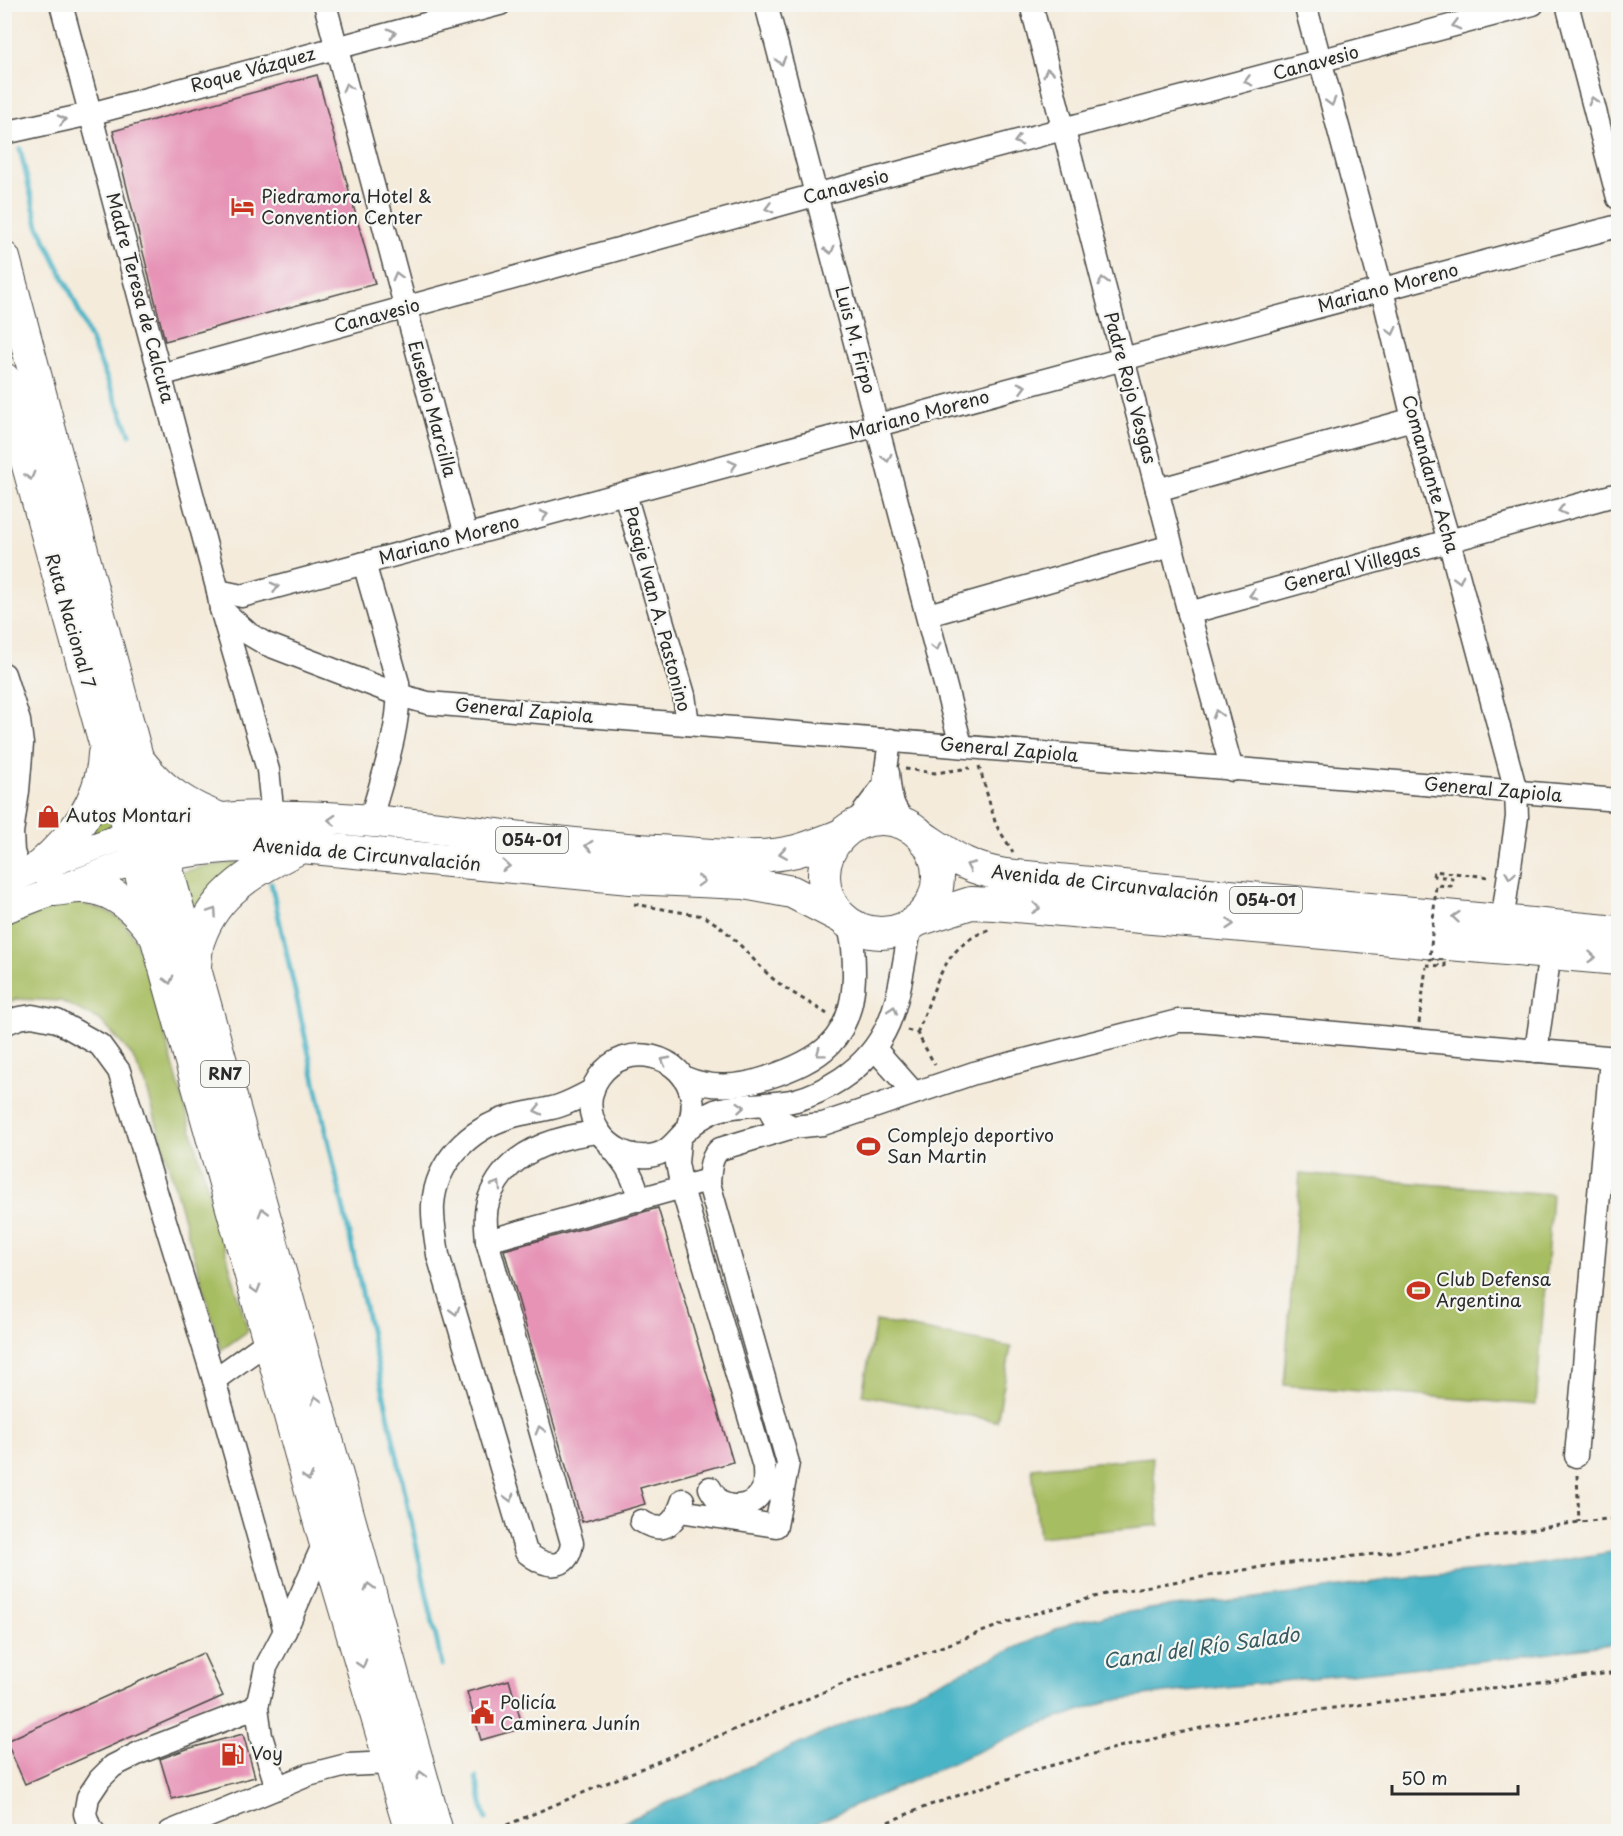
<svg xmlns="http://www.w3.org/2000/svg" width="1623" height="1836" viewBox="0 0 1623 1836" font-family="'Playpen Sans',sans-serif">
  <rect width="100%" height="100%" fill="#f6f6f2"/>
  <filter id="ink" filterUnits="userSpaceOnUse"><feTurbulence type="fractalNoise" baseFrequency=".0167" numOctaves="2"/><feDisplacementMap in="SourceGraphic" scale="12" xChannelSelector="R" yChannelSelector="G"/><feConvolveMatrix kernelMatrix="1 2 1 2 8 2 1 2 1" color-interpolation-filters="sRGB"/></filter>
  <filter id="wash" filterUnits="userSpaceOnUse"><feTurbulence type="fractalNoise" baseFrequency=".008" numOctaves="4" result="noise"/><feDisplacementMap in="SourceGraphic" scale="24" xChannelSelector="R" yChannelSelector="G"/><feGaussianBlur stdDeviation="1.35" result="paint"/><feColorMatrix in="noise" values="0 0 0 0 0 0 0 0 0 0 0 0 0 0 0 0 0 1.4 0 .05"/><feComposite in="paint" operator="in"/></filter>
  <g filter="url(#wash)">
    <rect width="100%" height="100%" fill="#f4ebdb"/>
    <g fill="#a7bd62" stroke="#697446" stroke-width="1.5">
      <polygon points="106,793 117,829 75,842"/>
      <polygon points="256,860 191,923 177,873 207,866"/>
      <path d="M74 902C122 913 128 919 145 965L248 1331 221 1350 145 1082 131 1054 100 1020 61 1001 16 999 5 1004V927L55 906Z"/>
      <polygon points="1300,1174 1552,1194 1536,1405 1284,1385"/>
      <polygon points="876,1321 1011,1347 997,1421 862,1395"/>
      <polygon points="1152,1457 1159,1525 1039,1537 1032,1468"/>
    </g>
    <polygon fill="#49b4c6" stroke="#3a7078" stroke-width="1.5" points="1618,1551 1618,1643 1499,1659 1166,1693 1109,1701 1040,1724 798,1831 604,1831 1071,1623 1115,1614 1164,1607 1293,1594 1402,1578 1522,1567"/>
    <g fill="none" stroke-linecap="round" stroke-linejoin="round">
      <g stroke="#49b4c6" stroke-width="5">
        <polyline points="20,149 38,225 72,295 130,434"/>
        <polyline points="271,883 357,1270 442,1665"/>
        <polyline points="476,1778 486,1819"/>
      </g>
    </g>
    <g id="blocks">
      <g fill="#e693b6">
        <polygon points="317,75 375,284 165,341 113,131"/>
        <polygon points="658,1208 733,1462 640,1488 645,1504 582,1522 504,1250"/>
        <polygon points="203,1653 223,1696 25,1784 6,1741"/>
        <polygon points="509,1680 523,1728 481,1740 467,1692"/>
        <polygon points="243,1734 255,1777 172,1799 160,1759 187,1749"/>
      </g>
    </g>
  </g>
  <g filter="url(#ink)">
    <use href="#blocks" fill-opacity="0" stroke="#494845" stroke-width="1.5"/>
    <g fill="none" stroke-linecap="round" stroke-linejoin="round">
      <defs>
        <g id="minor">
          <polyline points="61,4 218,591 221,609 249,634 266,644 399,695 428,703 1618,800"/>
          <polyline points="325,4 466,535"/>
          <polyline points="766,4 961,745"/>
          <polyline points="1031,4 1189,613 1232,770"/>
          <polyline points="1305,4 1382,290 1413,419 1449,541 1516,791 1517,817 1500,937"/>
          <polyline points="1567,4 1618,198"/>
          <polyline points="4,133 90,114 500,4"/>
          <polyline points="160,375 815,195 1533,4"/>
          <polyline points="1157,490 1413,419"/>
          <polyline points="625,494 684,695 688,724"/>
          <path d="M364 563 398 683C402 724 381 781 370 822"/>
          <polyline points="218,591 242,596 1618,226"/>
          <polyline points="221,609 268,770 273,817"/>
          <polyline points="1189,613 1618,494"/>
          <polyline points="928,615 1171,546"/>
          <polyline points="4,674 19,721 22,744 18,791 12,833 13,852 21,876"/>
          <path d="M888 773C890 797 891 809 909 825"/>
          <polyline points="854,825 884,785 890,740"/>
          <polyline points="4,1024 19,1018 32,1016 57,1021 100,1045 119,1071 214,1380 285,1631"/>
          <polyline points="875,1049 914,1093"/>
          <polyline points="1536,1051 1552,939"/>
          <path d="M685 1078C711 1089 739 1087 766 1078 822 1060 852 1039 854 977 854 958 854 940 847 922"/>
          <path d="M593 1090C582 1096 571 1102 559 1106 543 1111 526 1112 510 1117 470 1129 436 1161 433 1205 432 1221 436 1239 438 1255L526 1552C544 1567 568 1573 572 1543L487 1241C486 1227 484 1212 489 1199 505 1152 555 1137 598 1132"/>
          <polyline points="768,1105 773,1117 793,1127 823,1124 974,1073 1178,1021 1199,1021 1618,1058"/>
          <path d="M688 1129C691 1119 694 1109 692 1098 685 1054 625 1039 599 1077 574 1113 607 1160 649 1156 671 1153 675 1140 689 1128 696 1121 706 1115 715 1111 738 1103 771 1106 796 1100 812 1096 827 1088 841 1079 900 1040 898 987 911 925"/>
          <path d="M679 1141 677 1163 682 1188 764 1467C764 1475 766 1487 760 1494 752 1507 729 1510 718 1500 715 1496 712 1492 710 1488"/>
          <path d="M611 1147C626 1164 635 1178 639 1200"/>
          <path d="M709 1183C710 1171 710 1157 720 1149L793 1127"/>
          <polyline points="487,1241 708,1180 788,1463 776,1526 680,1511"/>
          <polyline points="214,1380 270,1340"/>
          <polyline points="1576,1456 1611,1058"/>
          <path d="M641 1521C665 1536 675 1523 683 1500"/>
          <polyline points="325,1541 285,1631 266,1667 257,1707 261,1736 277,1788 308,1775 347,1765 391,1763"/>
          <polyline points="94,1832 90,1828 85,1814 88,1797 100,1779 113,1766 141,1752 257,1707"/>
          <polyline points="170,1832 277,1788"/>
        </g>
        <g id="major">
          <polyline points="4,883 39,867 130,834"/>
          <polyline points="4,910 120,866 138,862"/>
        </g>
        <g id="highway">
          <polyline points="4,258 163,855 437,1832"/>
          <polyline points="4,379 138,862 156,936 325,1541 411,1832"/>
          <path d="M141 763C162 791 188 807 221 819"/>
          <circle cx="881" cy="876" r="57"/>
          <path d="M137 832C303 792 487 842 656 851 702 853 751 862 796 851 811 847 825 841 839 836"/>
          <path d="M923 837C953 857 968 869 1005 875L1618 932"/>
          <path d="M145 860C196 846 249 844 302 847L630 878 744 883 792 892 841 917"/>
          <path d="M39 867C73 837 102 802 104 754"/>
          <path d="M54 890C65 889 77 886 87 887 117 890 139 912 155 935"/>
          <polyline points="918,920 971,903 994,904 1618,959"/>
          <path d="M195 966C196 957 196 947 199 939 216 889 258 869 301 847"/>
        </g>
      </defs>
      <use href="#minor" stroke="#494845" stroke-width="25"/>
      <use href="#major" stroke="#494845" stroke-width="29"/>
      <use href="#highway" stroke="#494845" stroke-width="34"/>
      <g stroke="#494845" stroke-width="3" stroke-dasharray="4.5 4.5" stroke-linecap="butt">
        <polyline points="979,766 996,825 1013,852"/>
        <polyline points="905,769 935,773 970,768"/>
        <polyline points="1433,876 1434,871 1490,877"/>
        <path d="M634 904 703 916C732 931 749 957 772 978 789 992 809 1002 827 1014"/>
        <polyline points="1419,1023 1426,967"/>
        <polyline points="907,1030 917,1033 935,1065"/>
        <path d="M917 1033C936 990 940 946 991 929"/>
        <polyline points="1577,1475 1579,1522"/>
        <polyline points="490,1832 857,1678 1022,1617 1109,1593 1273,1565 1384,1553 1579,1522 1618,1518"/>
        <polyline points="863,1832 930,1805 1031,1771 1119,1747 1231,1721 1618,1672"/>
      </g>
      <use href="#minor" stroke="#fff" stroke-width="22"/>
      <use href="#major" stroke="#fff" stroke-width="27"/>
      <use href="#highway" stroke="#fff" stroke-width="32"/>
      <polyline stroke="#494845" stroke-width="3" stroke-dasharray="4.5 4.5" stroke-linecap="butt" points="1426,965 1445,966 1445,960 1430,959 1436,885 1451,886 1452,878 1433,876"/>
    </g>
    <defs><path id="oneway-chevron" d="M-2-3.5L2.5 0L-2 3.5" fill="none" stroke-width="1.6" stroke-linecap="round" stroke-linejoin="round" transform="scale(1.5)"/></defs>
    <g stroke="#a0a0a0">
      <use href="#oneway-chevron" transform="translate(1456 25) rotate(165)"/>
      <use href="#oneway-chevron" transform="translate(392 33) rotate(-15)"/>
      <use href="#oneway-chevron" transform="translate(781 61) rotate(75)"/>
      <use href="#oneway-chevron" transform="translate(1048 72) rotate(-105)"/>
      <use href="#oneway-chevron" transform="translate(1248 81) rotate(165)"/>
      <use href="#oneway-chevron" transform="translate(347 87) rotate(-105)"/>
      <use href="#oneway-chevron" transform="translate(1593 101) rotate(-105)"/>
      <use href="#oneway-chevron" transform="translate(1331 102) rotate(75)"/>
      <use href="#oneway-chevron" transform="translate(62 120) rotate(-13)"/>
      <use href="#oneway-chevron" transform="translate(1018 141) rotate(165)"/>
      <use href="#oneway-chevron" transform="translate(769 208) rotate(165)"/>
      <use href="#oneway-chevron" transform="translate(830 250) rotate(75)"/>
      <use href="#oneway-chevron" transform="translate(397 276) rotate(-105)"/>
      <use href="#oneway-chevron" transform="translate(1103 281) rotate(-105)"/>
      <use href="#oneway-chevron" transform="translate(1392 331) rotate(76)"/>
      <use href="#oneway-chevron" transform="translate(1022 387) rotate(-15)"/>
      <use href="#oneway-chevron" transform="translate(887 458) rotate(75)"/>
      <use href="#oneway-chevron" transform="translate(733 465) rotate(-15)"/>
      <use href="#oneway-chevron" transform="translate(30 476) rotate(75)"/>
      <use href="#oneway-chevron" transform="translate(1562 510) rotate(165)"/>
      <use href="#oneway-chevron" transform="translate(544 515) rotate(-14)"/>
      <use href="#oneway-chevron" transform="translate(1459 579) rotate(75)"/>
      <use href="#oneway-chevron" transform="translate(275 587) rotate(-15)"/>
      <use href="#oneway-chevron" transform="translate(1253 595) rotate(165)"/>
      <use href="#oneway-chevron" transform="translate(936 647) rotate(76)"/>
      <use href="#oneway-chevron" transform="translate(1217 714) rotate(-106)"/>
      <use href="#oneway-chevron" transform="translate(332 820) rotate(-177)"/>
      <use href="#oneway-chevron" transform="translate(589 846) rotate(-176)"/>
      <use href="#oneway-chevron" transform="translate(783 853) rotate(171)"/>
      <use href="#oneway-chevron" transform="translate(506 866) rotate(5)"/>
      <use href="#oneway-chevron" transform="translate(970 866) rotate(-155)"/>
      <use href="#oneway-chevron" transform="translate(1510 875) rotate(98)"/>
      <use href="#oneway-chevron" transform="translate(701 881) rotate(2)"/>
      <use href="#oneway-chevron" transform="translate(1036 908) rotate(6)"/>
      <use href="#oneway-chevron" transform="translate(213 912) rotate(-56)"/>
      <use href="#oneway-chevron" transform="translate(1456 917) rotate(-175)"/>
      <use href="#oneway-chevron" transform="translate(1230 924) rotate(5)"/>
      <use href="#oneway-chevron" transform="translate(1592 957) rotate(5)"/>
      <use href="#oneway-chevron" transform="translate(169 980) rotate(74)"/>
      <use href="#oneway-chevron" transform="translate(893 1010) rotate(-72)"/>
      <use href="#oneway-chevron" transform="translate(820 1053) rotate(143)"/>
      <use href="#oneway-chevron" transform="translate(665 1061) rotate(-152)"/>
      <use href="#oneway-chevron" transform="translate(741 1107) rotate(-4)"/>
      <use href="#oneway-chevron" transform="translate(538 1110) rotate(167)"/>
      <use href="#oneway-chevron" transform="translate(497 1185) rotate(-59)"/>
      <use href="#oneway-chevron" transform="translate(263 1212) rotate(-106)"/>
      <use href="#oneway-chevron" transform="translate(256 1289) rotate(74)"/>
      <use href="#oneway-chevron" transform="translate(455 1311) rotate(74)"/>
      <use href="#oneway-chevron" transform="translate(316 1400) rotate(-106)"/>
      <use href="#oneway-chevron" transform="translate(540 1430) rotate(-106)"/>
      <use href="#oneway-chevron" transform="translate(308 1477) rotate(75)"/>
      <use href="#oneway-chevron" transform="translate(510 1498) rotate(74)"/>
      <use href="#oneway-chevron" transform="translate(369 1587) rotate(-106)"/>
      <use href="#oneway-chevron" transform="translate(362 1664) rotate(73)"/>
      <use href="#oneway-chevron" transform="translate(421 1775) rotate(-106)"/>
    </g>
  </g>
  <defs>
    <symbol id="hotel-bare" viewBox="-9 -9 18 18"><path d="M-6-4.5h1.5V1H6V5H4.5V3h-9V5H-6ZM-4 0a1.8 1.8 0 1 1 3.6 0ZM.5 0V-2.5h3Q6-2.5 6 0Z" fill="#c8321e" stroke="#f6f6f2" stroke-width="2.5" paint-order="stroke"/></symbol>
    <symbol id="shop-bare" viewBox="-9 -9 18 18"><path d="M-5-2.5h2.3a2.7 3.5 0 0 1 5.4 0H5L5.5 6h-11ZM-1.5-2.5h3a1.5 2.3 0 0 0-3 0Z" fill="#c8321e" stroke="#f6f6f2" stroke-width="2.5" paint-order="stroke"/></symbol>
    <symbol id="stadium-bare" viewBox="-9 -9 18 18"><path d="M0-5a6.5 5 0 1 0 0 10a6.5 5 0 1 0 0-10ZM-3.5-1.8h7v3.6h-7Z" fill="#c8321e" stroke="#f6f6f2" stroke-width="2.5" paint-order="stroke"/></symbol>
    <symbol id="civic-bare" viewBox="-9 -9 18 18"><path d="M-.6-6.5H3V-4.5H.6V-3L4-1V1h2V6H-6V1h2V-1L-.6-3ZM-1.2 2.5V6h2.4V2.5Z" fill="#c8321e" stroke="#f6f6f2" stroke-width="2.5" paint-order="stroke"/></symbol>
    <symbol id="fuel-bare" viewBox="-9 -9 18 18"><path d="M-5.5-6h7V0h2V4h1.3V-2.5L3-4.5l.8-.8L6-3V5H2.5V1h-1V6h-7ZM-4.2-4.7v3.2H.2V-4.7Z" fill="#c8321e" stroke="#f6f6f2" stroke-width="2.5" paint-order="stroke"/></symbol>
  </defs>
  <g fill-rule="evenodd">
    <use href="#hotel-bare" x="226" y="190" width="33" height="33"/>
    <use href="#shop-bare" x="32" y="800" width="33" height="33"/>
    <use href="#stadium-bare" x="852" y="1130" width="33" height="33"/>
    <use href="#stadium-bare" x="1402" y="1274" width="33" height="33"/>
    <use href="#civic-bare" x="466" y="1696" width="33" height="33"/>
    <use href="#fuel-bare" x="216" y="1738" width="33" height="33"/>
  </g>
  <g text-anchor="middle" stroke-width="4.5" stroke-linejoin="round" paint-order="stroke">
    <g fill="#f6f6f2" stroke="#686867" stroke-width="1.5">
      <rect x="496" y="827" width="72" height="26" rx="4.5"/>
      <rect x="1230" y="887" width="72" height="26" rx="4.5"/>
      <rect x="201" y="1061" width="48" height="26" rx="4.5"/>
    </g>
    <g font-size="16" font-weight="bold" fill="#2b2b2b">
      <text x="532" y="846">054-01</text>
      <text x="1266" y="906">054-01</text>
      <text x="225" y="1080">RN7</text>
    </g>
    <g font-size="18" fill="#2b2b2b" stroke="#f6f6f2">
      <text transform="translate(1316 63) rotate(-15)" y="6">Canavesio</text>
      <text transform="translate(253 70) rotate(-15)" y="6">Roque Vázquez</text>
      <text transform="translate(846 187) rotate(-15)" y="6">Canavesio</text>
      <text transform="translate(1388 288) rotate(-15)" y="6">Mariano Moreno</text>
      <text transform="translate(140 298) rotate(75)" y="6">Madre Teresa de Calcuta</text>
      <text transform="translate(377 316) rotate(-15)" y="6">Canavesio</text>
      <text transform="translate(855 340) rotate(75)" y="6">Luis M. Firpo</text>
      <text transform="translate(1130 388) rotate(75)" y="6">Padre Rojo Vesgas</text>
      <text transform="translate(432 409) rotate(75)" y="6">Eusebio Marcilla</text>
      <text transform="translate(919 415) rotate(-15)" y="6">Mariano Moreno</text>
      <text transform="translate(1430 474) rotate(74)" y="6">Comandante Acha</text>
      <text transform="translate(449 540) rotate(-15)" y="6">Mariano Moreno</text>
      <text transform="translate(1352 568) rotate(-15)" y="6">General Villegas</text>
      <text transform="translate(657 609) rotate(75)" y="6">Pasaje Ivan A. Pastonino</text>
      <text transform="translate(70 621) rotate(74)" y="6">Ruta Nacional 7</text>
      <text transform="translate(524 711) rotate(5)" y="6">General Zapiola</text>
      <text transform="translate(1009 750) rotate(5)" y="6">General Zapiola</text>
      <text transform="translate(1493 790) rotate(5)" y="6">General Zapiola</text>
      <text transform="translate(367 855) rotate(5)" y="6">Avenida de Circunvalación</text>
      <text transform="translate(1105 884) rotate(6)" y="6">Avenida de Circunvalación</text>
    </g>
    <g font-size="18" fill="#2b2b2b" stroke="#f6f6f2" text-anchor="start">
      <text x="261" y="203">Piedramora Hotel &amp;<tspan x="261" dy="21">Convention Center</tspan></text>
      <text x="66" y="822">Autos Montari</text>
      <text x="887" y="1142">Complejo deportivo<tspan x="887" dy="21">San Martin</tspan></text>
      <text x="1436" y="1286">Club Defensa<tspan x="1436" dy="21">Argentina</tspan></text>
      <text x="500" y="1709">Policía<tspan x="500" dy="21">Caminera Junín</tspan></text>
      <text x="251" y="1760">Voy</text>
    </g>
    <g font-size="20" font-style="italic" fill="#365b61" stroke="#f6f6f2">
      <text transform="translate(1201 1648) rotate(-8)" y="7">Canal del Río Salado</text>
    </g>
  </g>
  <rect width="1623" height="1836" fill="none" stroke="#f6f6f2" stroke-width="24"/>
  <path d="M1392 1785v9h126v-9" fill="none" stroke="#2b2b2b" stroke-width="3"/>
  <text x="1401" y="1785" font-size="18" fill="#2b2b2b" stroke="#f6f6f2" stroke-width="4.5" paint-order="stroke">50 m</text>
</svg>
